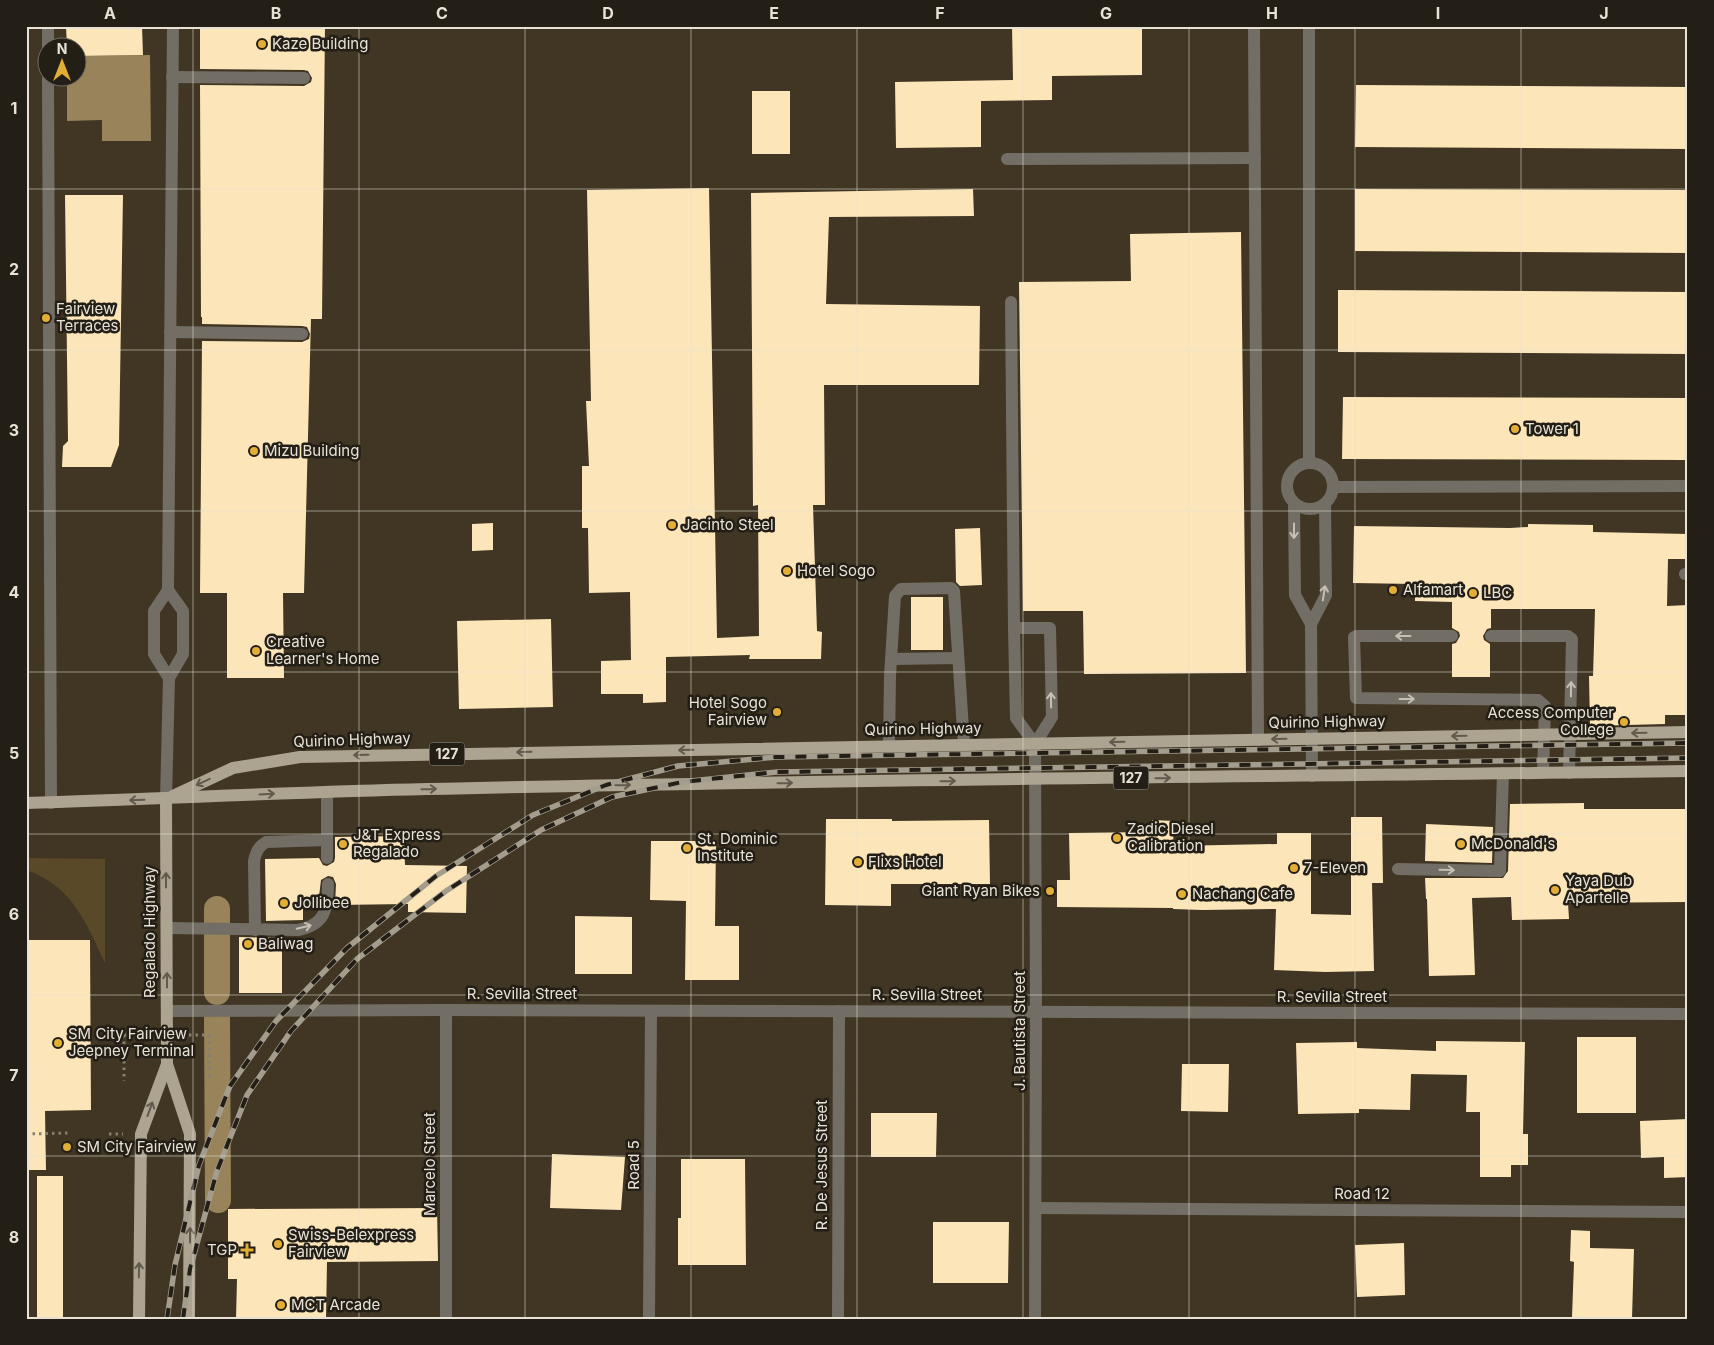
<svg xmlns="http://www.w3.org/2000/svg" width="1714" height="1345" viewBox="0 0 1714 1345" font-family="Inter,sans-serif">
  <rect width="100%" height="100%" fill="#403623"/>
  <path fill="#594929" d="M26 858 105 859V963C87 924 71 884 26 870Z"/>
  <polygon fill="#98835a" points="150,55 151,141 102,141 102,120 67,121 67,78 78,78 78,56"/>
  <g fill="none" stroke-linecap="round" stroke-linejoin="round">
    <g stroke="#98835a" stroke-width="26">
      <polyline points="217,909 217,992"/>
      <polyline points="217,1019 218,1200"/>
    </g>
  </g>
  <g fill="#fce5b9">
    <polygon points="66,26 142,26 143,55 78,56 78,48 67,48"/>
    <polygon points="200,26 325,26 322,319 311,319 304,593 283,593 284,678 227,678 227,593 200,593 202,341 302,342 309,339 310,334 307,327 302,326 202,324 202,317 201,317 200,85 304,86 311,82 312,78 308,71 304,70 200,69"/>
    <polygon points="1012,26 1142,26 1142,75 1052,76 1052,100 981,101 981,147 896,148 895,82 1013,80"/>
    <polygon points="1356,85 1688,87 1688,149 1355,147"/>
    <rect x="752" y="91" width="38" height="63"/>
    <polygon points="709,188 717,638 759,636 758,505 753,506 751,193 973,189 974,216 829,217 826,304 980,306 979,385 824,385 825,505 813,505 817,631 822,632 821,659 749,659 750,655 666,657 666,702 643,703 643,694 601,694 601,661 631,660 630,592 589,593 588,528 582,528 582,466 589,466 586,401 591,401 587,190"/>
    <polygon points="1355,189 1688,190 1688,253 1355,251"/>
    <polygon points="65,195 123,195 119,445 111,467 62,467 63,446 68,441"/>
    <polygon points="1241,232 1246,673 1084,674 1083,611 1023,611 1019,282 1131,281 1130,234"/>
    <polygon points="1338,290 1688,292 1688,354 1338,352"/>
    <polygon points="1343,397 1688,398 1688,460 1342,459"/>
    <polygon points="493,523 493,550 472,551 472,524"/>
    <polygon points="1528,524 1593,525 1593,532 1688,534 1688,559 1668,559 1667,606 1688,605 1688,715 1665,715 1665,724 1590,726 1589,676 1593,676 1595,609 1491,609 1491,628 1487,629 1483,636 1484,640 1490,644 1490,677 1452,677 1452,644 1456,643 1460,636 1459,632 1452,628 1452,602 1415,601 1415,584 1353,583 1354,526 1510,528 1528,527"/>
    <polygon points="980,528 982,585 960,586 956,582 955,529"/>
    <rect x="911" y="597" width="32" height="53"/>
    <polygon points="551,619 553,707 459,709 457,621"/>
    <polygon points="1584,803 1584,809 1688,809 1688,902 1568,903 1569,919 1512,920 1511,897 1472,898 1475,975 1429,976 1427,899 1426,899 1425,878 1503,878 1508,871 1510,804"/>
    <polygon points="1351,817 1382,817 1383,883 1372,883 1374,971 1325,972 1274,970 1276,909 1202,910 1173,909 1173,908 1057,907 1057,880 1070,880 1069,833 1151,832 1152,820 1174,821 1173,846 1277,844 1277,833 1311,833 1311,914 1351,915"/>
    <polygon points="826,819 892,819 892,821 989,820 990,884 891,884 891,906 825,905"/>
    <polygon points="1426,824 1493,827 1492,863 1425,861"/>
    <polygon points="404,836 405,865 467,866 466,913 408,912 408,904 335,905 336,884 333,877 328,876 321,880 318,905 303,905 303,920 266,921 265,859 319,858 323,865 327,866 334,862 335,858 335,837"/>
    <polygon points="651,841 716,841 715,926 739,926 739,980 685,980 686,901 650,900"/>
    <polygon points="575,916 632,917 632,974 575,974"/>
    <polygon points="239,937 282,938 282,993 239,993"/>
    <polygon points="26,940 90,940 91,1110 45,1111 46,1170 26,1170"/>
    <rect x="1577" y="1037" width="59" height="76"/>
    <polygon points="1436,1041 1525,1042 1523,1134 1528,1134 1528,1165 1511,1165 1511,1177 1480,1177 1480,1112 1466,1112 1467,1075 1411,1074 1410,1110 1359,1109 1359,1113 1298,1114 1296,1043 1357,1042 1357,1048 1436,1051"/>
    <polygon points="1182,1064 1229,1064 1228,1112 1181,1111"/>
    <polygon points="871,1113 937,1113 936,1157 871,1157"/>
    <polygon points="1688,1119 1688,1177 1664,1178 1664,1157 1641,1158 1640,1121"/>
    <polygon points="552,1154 625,1157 621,1210 550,1208"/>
    <polygon points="681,1159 745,1159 746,1265 678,1265 678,1218 681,1218"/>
    <rect x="37" y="1176" width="26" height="143"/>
    <polygon points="437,1208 438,1261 327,1262 326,1319 236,1319 237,1279 228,1279 228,1209"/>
    <polygon points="933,1222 1009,1222 1008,1283 933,1283"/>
    <polygon points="1571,1230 1590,1231 1590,1248 1634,1249 1632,1319 1572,1317 1574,1262 1570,1261"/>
    <polygon points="1404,1243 1405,1295 1357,1297 1355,1245"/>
  </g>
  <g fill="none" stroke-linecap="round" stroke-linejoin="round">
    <g stroke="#867e6e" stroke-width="3" stroke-dasharray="2.5 4" stroke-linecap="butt">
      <polyline points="124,1035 124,1081"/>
      <polyline points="209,1035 209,1081"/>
      <polyline points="26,1134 69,1133"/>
      <polyline points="109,1134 123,1134"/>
    </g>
    <g stroke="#736e65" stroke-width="12">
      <polyline points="48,26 48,48"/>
      <polyline points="1254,26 1258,740"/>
      <polyline points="1309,26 1309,463"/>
      <polyline points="172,77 304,78"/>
      <polyline points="48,78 51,803"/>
      <polyline points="1007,159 1255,158"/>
      <polyline points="1011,302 1014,628 1016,718 1035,744 1052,717 1050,628 1014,628"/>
      <polyline points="170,332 302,334"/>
      <circle cx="1310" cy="486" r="23"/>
      <polyline points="1334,487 1688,486"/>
      <polyline points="1294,504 1295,595 1311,624 1312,776"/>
      <polyline points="1685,574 1688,574"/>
      <polyline points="1311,624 1326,595 1325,504"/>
      <polyline points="1452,636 1356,636 1354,637 1356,698 1538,700 1545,706 1543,773"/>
      <polyline points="1491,636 1568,636 1572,639 1569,773"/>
      <polyline points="891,659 958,658"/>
      <polyline points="169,678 154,654 154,611 168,590 173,26"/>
      <polyline points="889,746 890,676 895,596 901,589 951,588 954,591 964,745"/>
      <polyline points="327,792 327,858"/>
      <polyline points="166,799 169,678 183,654 183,611 168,590"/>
      <polyline points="1398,869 1500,871 1503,773"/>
      <path d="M167 928 298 930C325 925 328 909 328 884"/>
      <path d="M255 930 254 861C256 852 258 847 266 842L327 840"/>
    </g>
    <g stroke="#736e65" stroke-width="12">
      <polyline points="446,1010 446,1319"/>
      <polyline points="167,1011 446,1010 1688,1014"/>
      <polyline points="1036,1208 1688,1212"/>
      <polyline points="649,1319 651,1011"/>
      <polyline points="838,1319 839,1011"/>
      <polyline points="1035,1319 1036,1012 1035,744"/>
    </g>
    <g stroke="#aca390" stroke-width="12">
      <polyline points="173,796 233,768 300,757 1688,732"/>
      <polyline points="166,799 167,1064 190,1134 189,1319"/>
      <path d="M26 803C160 799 293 792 427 789 847 779 1267 777 1688 771"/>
      <polyline points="139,1319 141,1134 167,1064"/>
    </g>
    <defs>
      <g id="rail">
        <polyline points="167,1319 175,1265 199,1165 230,1086 276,1021 347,948 436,876 533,815 606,785 678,766 777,757 1688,743"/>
        <polyline points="183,1319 190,1269 217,1171 247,1095 291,1031 357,959 446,891 541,830 612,797 682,782 777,772 1688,758"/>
      </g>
    </defs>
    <use href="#rail" stroke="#a49d8e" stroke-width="5.5"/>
    <use href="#rail" stroke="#231e16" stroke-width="4" stroke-dasharray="11" stroke-linecap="butt"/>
    <polyline stroke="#867e6e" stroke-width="3" stroke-dasharray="2.5 4" stroke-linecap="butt" points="124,1035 209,1035"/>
  </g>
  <defs><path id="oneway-shaft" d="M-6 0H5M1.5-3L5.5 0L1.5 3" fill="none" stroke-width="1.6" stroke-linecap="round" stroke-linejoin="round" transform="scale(1.25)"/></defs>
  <g stroke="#c5bfb4">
    <use href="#oneway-shaft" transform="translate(1294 531) rotate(90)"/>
    <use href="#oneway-shaft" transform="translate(1324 593) rotate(-81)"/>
    <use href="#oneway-shaft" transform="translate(1403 636) rotate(-180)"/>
    <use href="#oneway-shaft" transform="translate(1571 689) rotate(-89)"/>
    <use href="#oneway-shaft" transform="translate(1407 699)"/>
    <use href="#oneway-shaft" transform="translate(1051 700) rotate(-91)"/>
    <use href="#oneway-shaft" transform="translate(1447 870) rotate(1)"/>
    <use href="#oneway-shaft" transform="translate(304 927) rotate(-13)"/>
  </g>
  <g stroke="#615a4d">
    <use href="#oneway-shaft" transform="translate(1639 733) rotate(179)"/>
    <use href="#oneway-shaft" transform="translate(1459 736) rotate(179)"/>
    <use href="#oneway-shaft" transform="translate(1279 739) rotate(179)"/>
    <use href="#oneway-shaft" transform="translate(1117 742) rotate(179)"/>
    <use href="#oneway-shaft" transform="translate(686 750) rotate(179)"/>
    <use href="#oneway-shaft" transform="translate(524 752) rotate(179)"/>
    <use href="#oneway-shaft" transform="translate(361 755) rotate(179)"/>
    <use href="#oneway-shaft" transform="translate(1163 778) rotate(-1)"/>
    <use href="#oneway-shaft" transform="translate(948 781) rotate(-1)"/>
    <use href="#oneway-shaft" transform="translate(203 782) rotate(155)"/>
    <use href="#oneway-shaft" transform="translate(785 783) rotate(-1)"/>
    <use href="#oneway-shaft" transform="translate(623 785) rotate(-1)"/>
    <use href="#oneway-shaft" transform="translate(429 789) rotate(-1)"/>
    <use href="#oneway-shaft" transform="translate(267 794) rotate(-3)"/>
    <use href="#oneway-shaft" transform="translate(137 800) rotate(178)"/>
    <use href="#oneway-shaft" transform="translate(166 880) rotate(-90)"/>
    <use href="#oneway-shaft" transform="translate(167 980) rotate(-90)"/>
    <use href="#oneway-shaft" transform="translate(150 1109) rotate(-70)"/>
    <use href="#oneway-shaft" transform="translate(190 1235) rotate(-90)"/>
    <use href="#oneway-shaft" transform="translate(139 1270) rotate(-89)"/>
  </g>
  <path fill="none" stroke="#e8e2d6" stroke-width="1" stroke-opacity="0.55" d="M193 26V1319M359 26V1319M525 26V1319M691 26V1319M857 26V1319M1023 26V1319M1189 26V1319M1355 26V1319M1521 26V1319M26 189H1688M26 350H1688M26 511H1688M26 672H1688M26 834H1688M26 995H1688M26 1156H1688"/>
  <g fill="#e3ae35" stroke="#231e16" stroke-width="2">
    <circle cx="262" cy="44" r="5"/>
    <circle cx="46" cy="318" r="5"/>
    <circle cx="1515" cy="429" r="5"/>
    <circle cx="254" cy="451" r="5"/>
    <circle cx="672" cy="525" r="5"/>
    <circle cx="787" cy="571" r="5"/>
    <circle cx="1393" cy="590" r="5"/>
    <circle cx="1473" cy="593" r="5"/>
    <circle cx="256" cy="651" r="5"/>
    <circle cx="777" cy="712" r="5"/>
    <circle cx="1624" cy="722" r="5"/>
    <circle cx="1117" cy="838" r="5"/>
    <circle cx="343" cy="844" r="5"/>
    <circle cx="1461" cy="844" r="5"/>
    <circle cx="687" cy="848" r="5"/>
    <circle cx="858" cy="862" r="5"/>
    <circle cx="1294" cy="868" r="5"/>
    <circle cx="1555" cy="890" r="5"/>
    <circle cx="1050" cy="891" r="5"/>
    <circle cx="1182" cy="894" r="5"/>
    <circle cx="284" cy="903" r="5"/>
    <circle cx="248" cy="944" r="5"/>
    <circle cx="58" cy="1043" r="5"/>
    <circle cx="67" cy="1147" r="5"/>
    <circle cx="278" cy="1244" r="5"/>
    <path d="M244.5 1242.5h5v5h5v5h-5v5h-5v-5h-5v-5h5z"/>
    <circle cx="281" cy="1305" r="5"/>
  </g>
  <g text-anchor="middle" stroke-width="5" stroke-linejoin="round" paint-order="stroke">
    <g fill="#231e16" stroke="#ada79c" stroke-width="1">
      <rect x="429.5" y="742.5" width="35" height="23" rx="4"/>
      <rect x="1113.5" y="766.5" width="35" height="23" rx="4"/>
    </g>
    <g font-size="14" font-weight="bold" fill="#e8e2d6">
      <text x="447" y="759">127</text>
      <text x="1131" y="783">127</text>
    </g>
    <g font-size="15" fill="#e8e2d6" stroke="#231e16" text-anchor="start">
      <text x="272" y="49">Kaze Building</text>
      <text x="56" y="314">Fairview<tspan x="56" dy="17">Terraces</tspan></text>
      <text x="1525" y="434">Tower 1</text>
      <text x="264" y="456">Mizu Building</text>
      <text x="682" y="530">Jacinto Steel</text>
      <text x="797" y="576">Hotel Sogo</text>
      <text x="1403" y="595">Alfamart</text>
      <text x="1483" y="598">LBC</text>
      <text x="266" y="647">Creative<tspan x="266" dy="17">Learner's Home</tspan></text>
      <text x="767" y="708" text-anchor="end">Hotel Sogo<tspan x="767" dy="17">Fairview</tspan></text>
      <text x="1614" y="718" text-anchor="end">Access Computer<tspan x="1614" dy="17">College</tspan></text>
      <text x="1127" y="834">Zadic Diesel<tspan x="1127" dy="17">Calibration</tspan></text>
      <text x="353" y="840">J&amp;T Express<tspan x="353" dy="17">Regalado</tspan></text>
      <text x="697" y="844">St. Dominic<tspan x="697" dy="17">Institute</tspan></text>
      <text x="1471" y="849">McDonald's</text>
      <text x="868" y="867">Flixs Hotel</text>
      <text x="1304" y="873">7-Eleven</text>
      <text x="1565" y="886">Yaya Dub<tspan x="1565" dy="17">Apartelle</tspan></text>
      <text x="1040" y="896" text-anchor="end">Giant Ryan Bikes</text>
      <text x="1192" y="899">Nachang Cafe</text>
      <text x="294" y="908">Jollibee</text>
      <text x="258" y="949">Baliwag</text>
      <text x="68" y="1039">SM City Fairview<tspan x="68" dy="17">Jeepney Terminal</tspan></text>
      <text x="77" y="1152">SM City Fairview</text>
      <text x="288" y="1240">Swiss-Belexpress<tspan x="288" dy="17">Fairview</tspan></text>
      <text x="237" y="1255" text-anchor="end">TGP</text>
      <text x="291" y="1310">MCT Arcade</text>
    </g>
    <g font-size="15" fill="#e8e2d6" stroke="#231e16">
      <text transform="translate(1327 722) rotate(-1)" y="5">Quirino Highway</text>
      <text transform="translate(923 729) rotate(-1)" y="5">Quirino Highway</text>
      <text transform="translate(352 740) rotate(-2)" y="5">Quirino Highway</text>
      <text transform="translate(150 932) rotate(-90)" y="5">Regalado Highway</text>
      <text x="522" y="999">R. Sevilla Street</text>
      <text x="927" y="1000">R. Sevilla Street</text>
      <text x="1332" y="1002">R. Sevilla Street</text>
      <text transform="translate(1020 1031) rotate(-90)" y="5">J. Bautista Street</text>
      <text transform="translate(430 1164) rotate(-90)" y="5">Marcelo Street</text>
      <text transform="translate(634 1165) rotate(-90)" y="5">Road 5</text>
      <text transform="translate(822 1165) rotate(-90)" y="5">R. De Jesus Street</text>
      <text x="1362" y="1199">Road 12</text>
    </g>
  </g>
  <rect width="1714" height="1345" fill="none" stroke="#231e16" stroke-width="55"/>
  <g transform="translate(62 62)"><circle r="24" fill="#231e16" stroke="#726c63"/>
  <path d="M0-4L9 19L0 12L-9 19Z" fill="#e3ae35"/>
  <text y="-8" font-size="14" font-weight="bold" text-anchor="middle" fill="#e8e2d6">N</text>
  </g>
  <rect x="28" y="28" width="1658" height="1290" fill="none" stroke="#e8e2d6" stroke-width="2"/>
  <g font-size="16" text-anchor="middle" font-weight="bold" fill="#e8e2d6">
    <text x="110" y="19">A</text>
    <text x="276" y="19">B</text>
    <text x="442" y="19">C</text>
    <text x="608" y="19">D</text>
    <text x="774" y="19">E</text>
    <text x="940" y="19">F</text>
    <text x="1106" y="19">G</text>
    <text x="1272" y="19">H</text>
    <text x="1438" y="19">I</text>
    <text x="1604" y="19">J</text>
    <text x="14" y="114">1</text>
    <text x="14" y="275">2</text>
    <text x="14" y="436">3</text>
    <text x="14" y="598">4</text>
    <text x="14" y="759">5</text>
    <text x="14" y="920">6</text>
    <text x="14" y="1081">7</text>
    <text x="14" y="1243">8</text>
  </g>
</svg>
